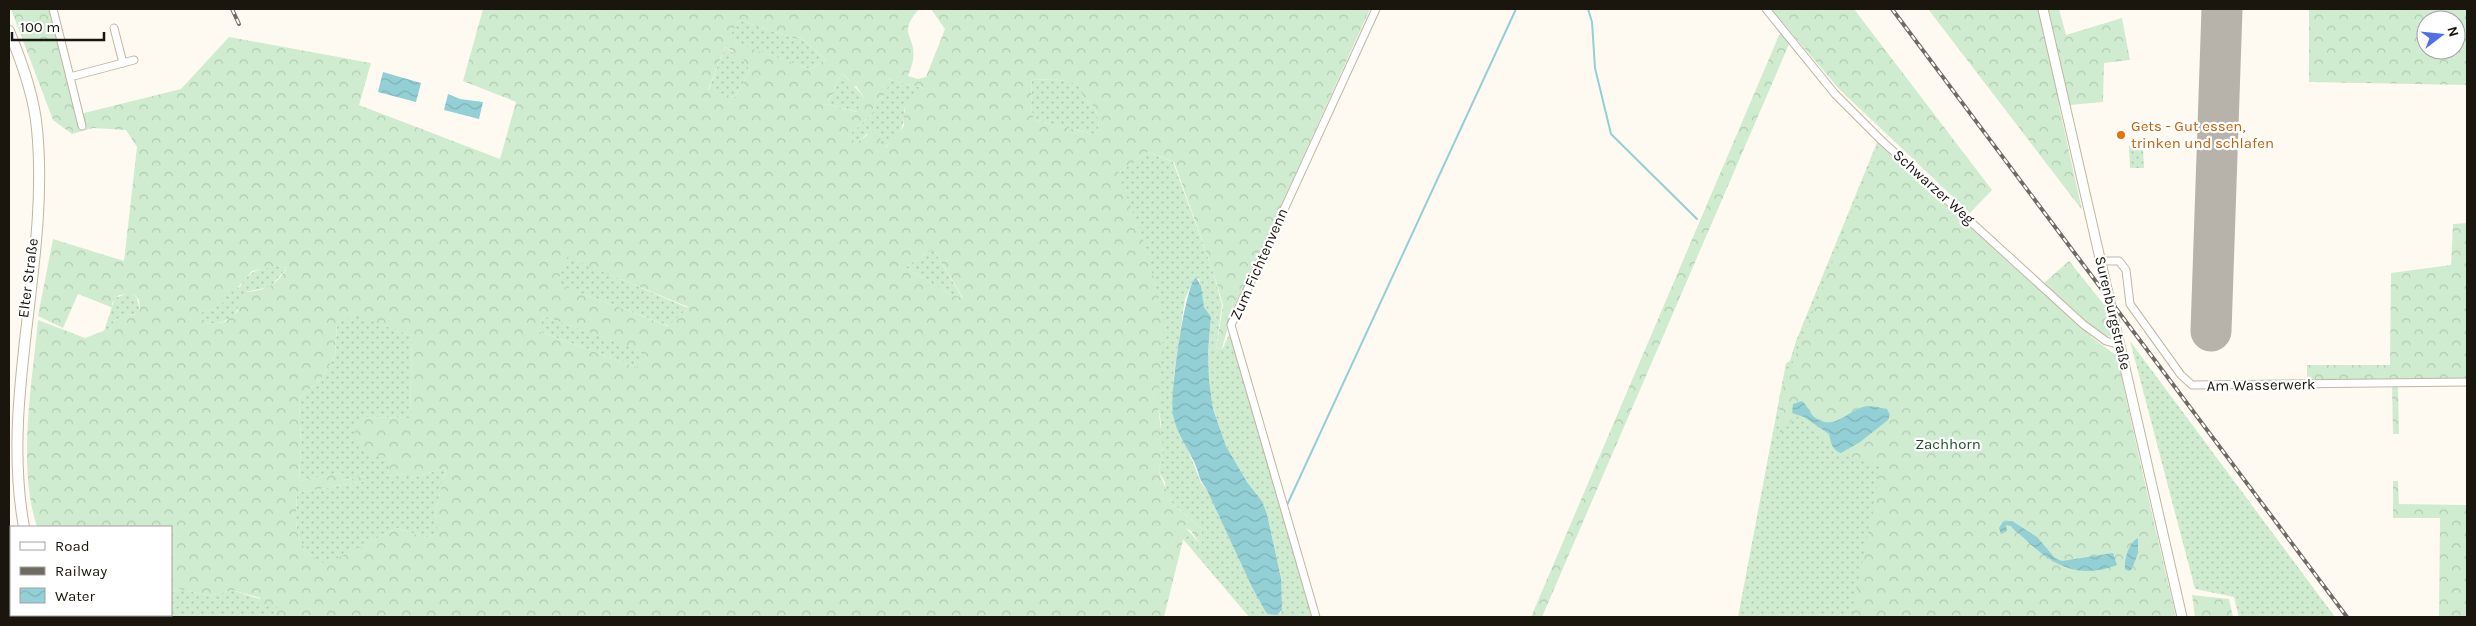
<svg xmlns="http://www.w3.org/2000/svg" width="2476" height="626" viewBox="0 0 2476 626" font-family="Karla,sans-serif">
  <defs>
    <pattern id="grass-dots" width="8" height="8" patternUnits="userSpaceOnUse" patternTransform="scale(1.25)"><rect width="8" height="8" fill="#cfecd0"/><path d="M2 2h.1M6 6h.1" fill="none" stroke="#b1cab1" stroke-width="1.8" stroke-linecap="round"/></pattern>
    <pattern id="forest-crowns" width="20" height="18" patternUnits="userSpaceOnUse" patternTransform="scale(1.25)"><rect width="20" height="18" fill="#cfecd0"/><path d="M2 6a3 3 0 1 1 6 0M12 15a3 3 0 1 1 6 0" fill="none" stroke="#b1cab1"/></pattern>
    <pattern id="water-waves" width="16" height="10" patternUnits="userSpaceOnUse" patternTransform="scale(1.25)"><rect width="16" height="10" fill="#93d0d6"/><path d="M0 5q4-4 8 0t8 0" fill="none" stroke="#7eb2b6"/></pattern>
  </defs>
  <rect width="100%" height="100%" fill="#fffaf1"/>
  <g fill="url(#grass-dots)" fill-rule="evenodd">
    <polygon points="739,20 796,39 800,37 826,60 810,69 727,40"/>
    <polygon points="725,47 743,59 750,71 735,97 708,91"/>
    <polygon points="842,73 864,97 858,112 827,104"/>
    <path d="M883 78 923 88 904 110C905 128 899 136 885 147L867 134 855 144 848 136 872 114 875 103 883 96Z"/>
    <path d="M1054 79 1075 83 1084 88 1082 96C1097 106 1098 113 1099 130L1093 134 1034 120 1031 107 1032 80Z"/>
    <polygon points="1878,140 2129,415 2176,617 1738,617 1786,363 1790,361 1796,341"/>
    <polygon points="2129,146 2143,146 2144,168 2130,168"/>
    <path d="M1148 152 1173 162 1213 271 1222 305 1216 349 1223 348 1230 332 1313 617H1249L1182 538 1186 528 1202 546V529L1171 502 1166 492 1165 482 1159 472 1163 448 1160 440 1161 423 1118 173ZM1195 277 1199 279 1204 307 1211 319 1208 351 1209 380 1213 409 1226 446 1247 482 1262 501 1267 514 1281 578V613L1265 611 1262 606 1206 488 1201 483 1172 409 1174 374 1185 299Z"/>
    <polygon points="930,251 935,252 963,299 947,293 905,267"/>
    <polygon points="567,256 688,308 669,326 556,284"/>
    <path d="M277 266 287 268 270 287 245 292C236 315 234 322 208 324L196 314 216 308 224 292 240 287C248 271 260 268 277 266Z"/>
    <path d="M129 293C139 295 137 301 140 310L137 314 127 315 114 321 111 328 104 331 115 298Z"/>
    <path d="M355 314 412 336 410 418 360 417 391 464 386 476 404 474 411 478 446 468 435 514 439 532 426 538 397 528 326 565C293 547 295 527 297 493L365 481V476L344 480 342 473 299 481 301 446 299 399 321 379 335 356 337 323Z"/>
    <polygon points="544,316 644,352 638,368 538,331"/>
    <polygon points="2130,341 2335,617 2239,617 2234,597 2195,589"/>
    <polygon points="179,589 210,596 232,590 277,605 277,611 270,617 160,617 161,615 171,615 171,593"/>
  </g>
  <g fill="url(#forest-crowns)" fill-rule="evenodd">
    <path d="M11 9H50L80 114 181 89 229 37 371 63 359 105 500 159 516 102 463 81 483 9H919C896 35 917 35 913 60 912 65 910 71 908 76L918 79 926 77 945 29 931 9H1370L1232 314 1222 348 1216 349 1223 305 1213 271 1174 162 1148 152 1118 173 1147 250 1164 325 1158 405 1163 448 1159 472 1171 502 1202 529V547L1191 531 1186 528 1164 617H270L277 611V605L263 606 259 602 260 598 232 590 210 596 179 589 171 593V527H37C17 465 32 385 38 320L85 338 111 328 114 321 127 315 137 314 140 310 139 300 134 294 119 295 112 303 113 308 78 294 63 328 38 316 53 239 124 261 137 147 126 130 93 128 72 134 53 120ZM739 20 796 39 800 37 826 60 810 69 728 40ZM725 47 733 51 732 55 739 60 743 59 750 71 735 97 708 90ZM842 73 849 80 848 88 856 86 864 97 857 112 827 104ZM883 78 923 88C907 100 903 106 904 126L886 147 880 142 881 135 874 130 856 143 848 136 872 114 875 103 883 96 888 87ZM1054 79 1075 83 1083 88 1082 96C1097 106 1098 113 1099 130L1093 134 1034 120 1031 107 1032 80ZM930 251 935 252 963 298 947 293 905 267ZM567 257 688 307V308L668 326 557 284ZM277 266 287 268C274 287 267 290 245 292L237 301 238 311 225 322 208 324 197 314 216 308 224 302V292L235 291 252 271ZM355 315 412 336 410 418 360 417 353 435 368 454 384 456 391 464 386 476 404 474 411 478 446 468 435 514 438 532 426 538 397 528 326 564C293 548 295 527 297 493L365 481V476L345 480 342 473 299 481 301 446 299 399 321 379 335 356 337 323ZM544 316 643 352 638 368 538 331Z"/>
    <polygon points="1771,9 1854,9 1992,190 1970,213 1840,90"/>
    <polygon points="1928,9 2059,9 2066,35 2122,18 2130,60 2104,63 2103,102 2059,106 2082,210"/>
    <path d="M2309 9H2467V85L2309 82ZM2426 20H2456V50H2426Z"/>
    <polygon points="1780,33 1790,42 1542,617 1531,617"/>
    <path d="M1879 145 2094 339 2117 356 2174 617H1852L1881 466 1837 453 1796 415 1780 435 1779 397ZM1806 405C1807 411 1809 413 1814 417 1831 431 1845 414 1860 408 1868 404 1879 408 1887 409L1888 420 1848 450 1804 417ZM2012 521 2037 537 2055 558 2062 561 2113 553V566L2086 570 2055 564 2014 530 2011 526 2006 525Z"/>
    <polygon points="2467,223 2467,378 2307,380 2307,365 2390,365 2391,273 2451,265 2453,224"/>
    <polygon points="2069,261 2106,307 2112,337 2100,335 2044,283"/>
    <polygon points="2392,385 2398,385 2399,434 2393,434"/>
    <polygon points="2393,481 2398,481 2399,504 2467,505 2467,617 2439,617 2440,518 2393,518"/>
    <polygon points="2192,595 2229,599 2233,617 2195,617"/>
  </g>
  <g fill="url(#water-waves)">
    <polygon points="383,72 421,83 416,102 378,92"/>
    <polygon points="448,94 460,99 483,102 479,119 444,110"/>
    <path d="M1196 277 1201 286 1204 307 1211 317 1208 351 1209 380 1213 409 1226 446 1247 482 1262 501 1267 514 1281 578 1282 610 1277 615 1268 614 1265 611 1252 587 1206 488C1198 478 1200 475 1195 464 1188 448 1177 434 1173 415 1169 399 1185 284 1196 277Z"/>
    <path d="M1802 401C1809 407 1809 414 1817 419 1834 429 1845 414 1860 408 1868 404 1879 408 1887 409L1890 415 1888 420 1860 442 1841 453C1832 450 1831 443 1829 434L1804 417 1792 413 1793 404Z"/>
    <path d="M2012 521 2037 537 2055 558 2062 561 2113 553 2117 565C2078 580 2052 565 2025 539 2020 534 2014 531 2011 526L2006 525 2007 531 2001 534 1999 528 2003 522Z"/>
    <path d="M2138 538V553L2132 569 2129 571 2125 569C2124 559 2129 542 2138 538Z"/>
  </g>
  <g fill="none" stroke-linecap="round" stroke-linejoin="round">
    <g stroke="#93d0d6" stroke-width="2">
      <polyline points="1588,9 1592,22 1595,68 1611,134 1697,219"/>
      <polyline points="1287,505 1516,9"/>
    </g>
    <polyline stroke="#b7b2aa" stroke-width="41" points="2211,331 2222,9"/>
    <defs>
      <g id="minor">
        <polyline points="53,9 70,77 134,60"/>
        <polyline points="1766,9 1835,94 1881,140 2084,325 2106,341 2120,345"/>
        <polyline points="114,28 123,63"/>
        <polyline points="70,77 82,126"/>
        <polyline points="2101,261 2119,261 2126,270 2130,304 2181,375 2192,385 2467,382"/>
        <polyline points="1316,617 1231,325 1376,9"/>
      </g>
      <polyline id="tertiary" points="2043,9 2182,617"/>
      <g id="secondary">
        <path d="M9 31C22 62 34 95 37 129 50 261 0 396 24 527"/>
        <polyline points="55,615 56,617"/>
      </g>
    </defs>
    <use href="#minor" stroke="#c2b5a0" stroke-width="9"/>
    <use href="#tertiary" stroke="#c2b5a0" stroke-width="11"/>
    <use href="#secondary" stroke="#c2b5a0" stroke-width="12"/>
    <use href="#minor" stroke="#fff" stroke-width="7"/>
    <use href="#tertiary" stroke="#fff" stroke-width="9"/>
    <use href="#secondary" stroke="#fff" stroke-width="10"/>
    <defs>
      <g id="rail">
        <polyline points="232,9 239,24"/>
        <polyline points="1892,9 2347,617"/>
      </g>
    </defs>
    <use href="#rail" stroke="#6f6a62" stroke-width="4"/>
    <use href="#rail" stroke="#fff" stroke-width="2" stroke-dasharray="5.5" stroke-linecap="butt"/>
  </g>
  <circle fill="#e8710a" stroke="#fff" stroke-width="2" cx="2121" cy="135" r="5"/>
  <g text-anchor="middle" stroke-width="4.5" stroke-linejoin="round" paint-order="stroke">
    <g font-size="15" fill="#c56008" stroke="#fff" text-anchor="start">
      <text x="2131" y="131">Gets - Gut essen,<tspan x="2131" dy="17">trinken und schlafen</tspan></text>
    </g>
    <g font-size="15" fill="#1a150d" stroke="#fff">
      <text transform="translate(1934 187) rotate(42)" y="5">Schwarzer Weg</text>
      <text transform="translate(1259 264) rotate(-66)" y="5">Zum Fichtenvenn</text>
      <text transform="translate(28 278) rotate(-83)" y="5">Elter Straße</text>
      <text transform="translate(2113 313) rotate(77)" y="5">Surenburgstraße</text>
      <text transform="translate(2261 385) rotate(-1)" y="5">Am Wasserwerk</text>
    </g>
    <g font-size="15" fill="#1d5022" stroke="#fff">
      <text x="1948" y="449">Zachhorn</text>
    </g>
  </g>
  <rect width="2476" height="626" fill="none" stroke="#1a150d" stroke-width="20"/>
  <rect x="10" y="526" width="162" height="90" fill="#ffffff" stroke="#a3a19e"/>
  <rect x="20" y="542" width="25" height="8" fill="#ffffff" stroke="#a3a19e"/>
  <text x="55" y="551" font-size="15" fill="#1a150d">Road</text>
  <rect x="20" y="567" width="25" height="8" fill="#6f6a62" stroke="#a3a19e"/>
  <text x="55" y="576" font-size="15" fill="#1a150d">Railway</text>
  <rect x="20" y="588" width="25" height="15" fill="url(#water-waves)" stroke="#a3a19e"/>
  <text x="55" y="601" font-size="15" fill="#1a150d">Water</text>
  <g transform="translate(2441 35) rotate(74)"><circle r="24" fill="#ffffff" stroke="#a3a19e"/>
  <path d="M0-4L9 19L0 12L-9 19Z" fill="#5170e5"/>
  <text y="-8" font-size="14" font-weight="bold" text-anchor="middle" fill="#1a150d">N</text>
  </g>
  <path d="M12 32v8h92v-8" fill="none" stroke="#1a150d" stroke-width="2.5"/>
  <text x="20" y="32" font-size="15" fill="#1a150d" stroke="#ffffff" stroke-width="4" paint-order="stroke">100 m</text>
</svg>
